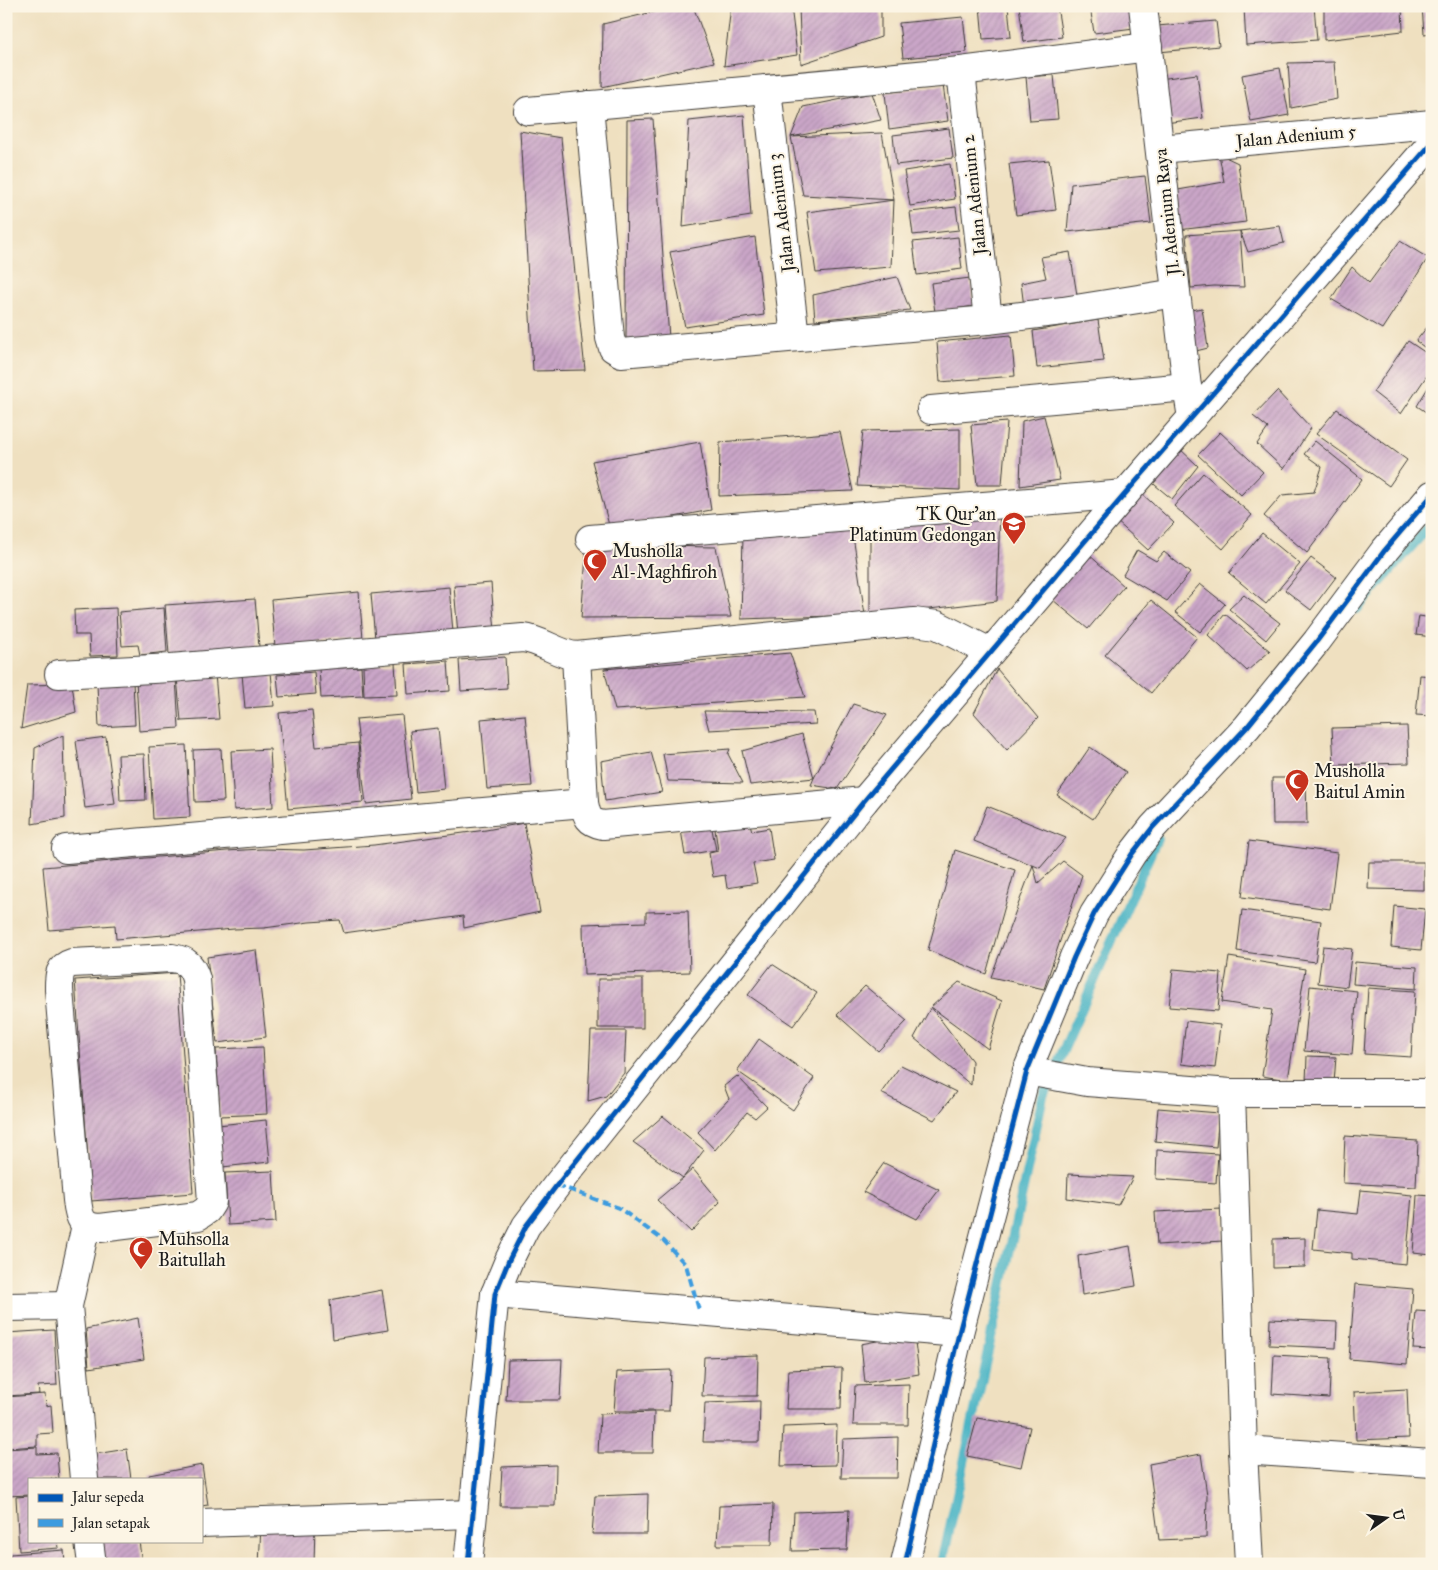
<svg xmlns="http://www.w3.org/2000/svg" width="1438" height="1570" viewBox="0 0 1438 1570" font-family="'IM FELL Great Primer',serif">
  <defs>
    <pattern id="building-hatch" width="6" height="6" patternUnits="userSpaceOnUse" patternTransform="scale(1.25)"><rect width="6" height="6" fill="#caa6c8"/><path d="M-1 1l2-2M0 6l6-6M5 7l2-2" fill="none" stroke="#ad8eab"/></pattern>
  </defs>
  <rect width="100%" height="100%" fill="#fcf5e5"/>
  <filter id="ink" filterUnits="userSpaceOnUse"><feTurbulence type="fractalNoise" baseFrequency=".02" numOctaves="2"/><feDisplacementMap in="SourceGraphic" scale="10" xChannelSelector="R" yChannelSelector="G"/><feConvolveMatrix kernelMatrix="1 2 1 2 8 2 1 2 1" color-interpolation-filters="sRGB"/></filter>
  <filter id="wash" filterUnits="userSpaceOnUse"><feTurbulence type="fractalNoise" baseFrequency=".0096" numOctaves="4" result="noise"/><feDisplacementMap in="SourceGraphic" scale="20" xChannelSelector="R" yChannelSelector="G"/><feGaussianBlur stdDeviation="1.12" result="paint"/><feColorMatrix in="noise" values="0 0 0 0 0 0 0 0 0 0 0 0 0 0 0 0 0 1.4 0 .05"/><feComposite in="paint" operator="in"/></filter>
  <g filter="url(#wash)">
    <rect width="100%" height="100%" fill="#efe0c0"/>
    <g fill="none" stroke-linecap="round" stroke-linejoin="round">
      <g stroke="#48b4c5" stroke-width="10">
        <polyline points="1357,609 1432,523"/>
        <polyline points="942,1564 1043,1096 1157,839"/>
      </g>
    </g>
    <g id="blocks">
      <g fill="url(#building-hatch)">
        <polygon points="678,6 693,6 714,62 602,87 603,24"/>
        <polygon points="731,6 791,6 797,55 724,66"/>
        <polygon points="799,6 881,6 881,37 801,64"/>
        <polygon points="980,6 1008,6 1011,37 983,39"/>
        <polygon points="1019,6 1057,6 1062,37 1024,42"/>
        <polygon points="1090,6 1132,6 1134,28 1094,33"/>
        <polygon points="1314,6 1317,40 1246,45 1244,7"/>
        <polygon points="1324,6 1402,6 1403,31 1324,40"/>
        <polygon points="1422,6 1432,6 1432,33 1424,34"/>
        <polygon points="963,17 967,52 903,58 899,23"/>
        <polygon points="1216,21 1219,46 1159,52 1157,26"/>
        <polygon points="1334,62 1337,99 1291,108 1288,63"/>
        <polygon points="1280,68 1289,115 1251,122 1242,75"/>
        <polygon points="1197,74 1203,118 1165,123 1159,79"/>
        <polygon points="1054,75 1058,119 1030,121 1026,77"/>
        <polygon points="943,85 948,121 889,129 885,93"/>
        <polygon points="872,93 881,120 791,137 803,107"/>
        <polygon points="744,115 751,216 683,227 689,121"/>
        <polygon points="653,119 669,338 626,342 627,120"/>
        <polygon points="949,128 953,158 896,165 893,135"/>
        <polygon points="520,131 561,138 585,370 533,371"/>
        <polygon points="882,133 894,200 803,195 791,137"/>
        <polygon points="1219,154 1238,163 1246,222 1178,230 1178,190 1224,182"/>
        <polygon points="1049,160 1056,210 1016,215 1009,164"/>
        <polygon points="950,164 955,199 910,206 904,171"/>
        <polygon points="1145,176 1151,223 1067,232 1071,184"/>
        <polygon points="894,200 891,267 816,273 807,212"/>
        <polygon points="956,207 959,230 913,235 910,212"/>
        <polygon points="1280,226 1284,243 1248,252 1240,231"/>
        <polygon points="1240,231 1244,287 1214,286 1191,288 1186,235"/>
        <polygon points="755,237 764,315 685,327 670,252"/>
        <polygon points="958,237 962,269 917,275 913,242"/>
        <polygon points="1400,241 1428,258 1382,329 1331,299 1352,267 1369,283"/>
        <polygon points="1070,252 1077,295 1024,307 1021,283 1046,278 1041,257"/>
        <polygon points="897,277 910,310 815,320 813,295"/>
        <polygon points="970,278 974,306 935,312 931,283"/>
        <polygon points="1202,308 1208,348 1192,352 1185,311"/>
        <polygon points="1098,320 1104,361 1037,368 1033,331"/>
        <polygon points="1432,321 1432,353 1416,341"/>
        <polygon points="1011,335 1015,376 940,382 937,342"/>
        <polygon points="1408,341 1432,357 1432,368 1401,414 1373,392"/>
        <polygon points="1432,381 1432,416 1417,406"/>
        <polygon points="1277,391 1311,428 1284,469 1257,444 1268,428 1253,416"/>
        <polygon points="1337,409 1407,460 1389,486 1316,434"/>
        <polygon points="1044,416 1060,480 1020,486 1022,421"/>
        <polygon points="1007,422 1002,485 977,485 971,425"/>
        <polygon points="960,429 960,490 857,486 863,431"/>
        <polygon points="840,432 853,491 719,496 720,442"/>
        <polygon points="1220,432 1263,472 1241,495 1198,455"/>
        <polygon points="1315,441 1362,479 1307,553 1264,516 1282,495 1314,492 1322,467 1304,454"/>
        <polygon points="700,442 711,510 610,529 592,461"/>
        <polygon points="1177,446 1198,466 1172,499 1149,480"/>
        <polygon points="1203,473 1252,515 1223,549 1174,506"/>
        <polygon points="1140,492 1174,523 1148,550 1114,519"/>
        <polygon points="1000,509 997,601 870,616 870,531"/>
        <polygon points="851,523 865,615 741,619 743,536"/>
        <polygon points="1262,533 1300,564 1266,604 1229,573"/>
        <polygon points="587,545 716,547 731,617 581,618"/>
        <polygon points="1137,550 1156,561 1164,552 1190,573 1167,601 1123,575"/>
        <polygon points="1087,553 1124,586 1088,629 1047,595"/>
        <polygon points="1311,558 1336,577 1311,610 1285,590"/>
        <polygon points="491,583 495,632 458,635 454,586"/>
        <polygon points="1200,584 1225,604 1200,632 1175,612"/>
        <polygon points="449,587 453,632 375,639 371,594"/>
        <polygon points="359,592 363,639 275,647 271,600"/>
        <polygon points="1244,595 1280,623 1266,640 1229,609"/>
        <polygon points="255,599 259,647 169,654 165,605"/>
        <polygon points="1151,600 1197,637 1151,693 1105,655"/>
        <polygon points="116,608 118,655 90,656 89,635 75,635 74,610"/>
        <polygon points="164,608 167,652 140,655 138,645 122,646 119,612"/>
        <polygon points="1225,614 1270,651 1247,671 1208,635"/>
        <polygon points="1419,616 1432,618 1432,637 1416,635"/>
        <polygon points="790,653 805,697 615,710 604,669"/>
        <polygon points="505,657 507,688 461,691 459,660"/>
        <polygon points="448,661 450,691 408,694 406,664"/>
        <polygon points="395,663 397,695 364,696 363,665"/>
        <polygon points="361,667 363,696 321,698 319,669"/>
        <polygon points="997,669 1038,718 1007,750 974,713"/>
        <polygon points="271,672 274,706 245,708 242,674"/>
        <polygon points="314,672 316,694 279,697 277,675"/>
        <polygon points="215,674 219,719 181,721 177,677"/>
        <polygon points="1420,675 1432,676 1432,716 1416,715"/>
        <polygon points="176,678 179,728 139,731 136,680"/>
        <polygon points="133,681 135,725 99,727 97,684"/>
        <polygon points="72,684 76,712 21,729 27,685"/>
        <polygon points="853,704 887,715 837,789 811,785 814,778 750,785 742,751 802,734 814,778"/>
        <polygon points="312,710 316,747 358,743 363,802 288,809 279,713"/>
        <polygon points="704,711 814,712 816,724 709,730"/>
        <polygon points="402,715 411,799 366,804 356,719"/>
        <polygon points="525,715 532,786 487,789 481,719"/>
        <polygon points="1407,726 1409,763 1334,765 1332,728"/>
        <polygon points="438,728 444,789 416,792 410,731"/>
        <polygon points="63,735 65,818 32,824 35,748"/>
        <polygon points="106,737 115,804 85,808 76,741"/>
        <polygon points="186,745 190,817 153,819 149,747"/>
        <polygon points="1090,747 1126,772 1093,819 1057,795"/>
        <polygon points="221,749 224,801 195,802 193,750"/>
        <polygon points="270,749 273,807 234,810 231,751"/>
        <polygon points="730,749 728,754 743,783 668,781 663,754"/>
        <polygon points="651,752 662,792 605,801 601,761"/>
        <polygon points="144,754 146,800 120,801 118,755"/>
        <polygon points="1272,778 1306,778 1307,824 1273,824"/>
        <polygon points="987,806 1066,838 1040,868 974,841"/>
        <polygon points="524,823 540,912 464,928 463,916 344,933 340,920 309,922 264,928 234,929 116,939 115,925 49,930 43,867 227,851 261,849 304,850 374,845 486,830"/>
        <polygon points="711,824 716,850 685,855 681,830"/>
        <polygon points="750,824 752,831 769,828 774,860 753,863 757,883 727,888 725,875 713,877 709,853 718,851 715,829"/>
        <polygon points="1249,841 1337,853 1330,909 1242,897"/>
        <polygon points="955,850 1015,870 986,974 928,950"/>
        <polygon points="1063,861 1082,875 1044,989 991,977 1033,865 1038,883"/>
        <polygon points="1369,862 1424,862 1424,890 1368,889"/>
        <polygon points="1394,906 1425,909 1421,950 1391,947"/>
        <polygon points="1242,910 1321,921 1315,962 1237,951"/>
        <polygon points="688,911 690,972 584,975 583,924 646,922 646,912"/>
        <polygon points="1323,946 1352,949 1347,987 1318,983"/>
        <polygon points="256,950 266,1037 217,1043 207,957"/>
        <polygon points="1229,957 1305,969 1288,1080 1262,1076 1272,1010 1222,1002"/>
        <polygon points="1355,962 1417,967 1416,989 1353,984"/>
        <polygon points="772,964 817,993 793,1026 748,995"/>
        <polygon points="1173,969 1221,973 1218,1011 1169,1007"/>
        <polygon points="177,973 193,1193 91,1201 75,980"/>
        <rect x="598" y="979" width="45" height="49"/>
        <polygon points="959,982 1002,1001 988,1049 931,1007"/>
        <polygon points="865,986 907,1021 878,1051 837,1015"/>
        <polygon points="1310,986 1357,991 1352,1055 1304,1051"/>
        <polygon points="1368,988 1415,991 1411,1057 1364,1054"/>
        <polygon points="931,1007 972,1061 971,1085 914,1038"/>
        <polygon points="1186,1021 1220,1025 1215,1068 1181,1064"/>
        <polygon points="591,1031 626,1031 624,1073 606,1096 588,1101"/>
        <polygon points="759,1039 814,1078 793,1110 737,1071"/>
        <polygon points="263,1047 267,1114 220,1116 216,1049"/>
        <polygon points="1307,1056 1336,1057 1334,1083 1306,1082"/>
        <polygon points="901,1065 956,1092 934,1120 881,1093"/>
        <polygon points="737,1076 767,1107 755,1118 747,1112 715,1150 698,1132 729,1099 724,1086"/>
        <polygon points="1158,1108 1219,1113 1216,1147 1155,1141"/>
        <polygon points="663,1116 704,1150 683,1178 693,1169 720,1202 691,1232 657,1200 683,1178 633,1142"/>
        <polygon points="266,1120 270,1162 222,1167 218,1125"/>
        <polygon points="1345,1136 1418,1141 1416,1187 1343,1183"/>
        <polygon points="1157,1150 1218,1154 1216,1183 1156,1179"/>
        <polygon points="884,1163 939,1190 917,1219 863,1192"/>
        <polygon points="273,1171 276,1222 228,1225 225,1173"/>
        <polygon points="1068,1174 1133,1177 1118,1205 1067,1198"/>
        <polygon points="1361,1190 1412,1195 1406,1264 1352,1259 1352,1253 1313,1249 1317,1210 1358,1214"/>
        <polygon points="1417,1195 1432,1196 1432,1255 1413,1253"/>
        <polygon points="1222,1209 1223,1241 1157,1245 1155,1212"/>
        <polygon points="1305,1238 1305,1267 1273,1268 1273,1239"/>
        <polygon points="1130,1246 1136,1286 1082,1295 1078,1256"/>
        <polygon points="1355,1284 1413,1289 1407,1364 1349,1359"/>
        <polygon points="382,1290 388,1330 333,1339 330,1300"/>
        <polygon points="1416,1311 1432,1312 1432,1350 1413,1349"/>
        <polygon points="138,1318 144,1359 89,1368 86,1329"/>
        <polygon points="1270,1319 1337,1322 1336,1348 1269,1345"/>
        <polygon points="54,1330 57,1385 38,1386 39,1394 6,1396 6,1333"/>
        <polygon points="914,1334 919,1374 865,1383 861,1344"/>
        <polygon points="758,1355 757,1396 702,1396 704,1357"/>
        <polygon points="1274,1355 1331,1358 1329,1398 1272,1394"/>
        <polygon points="562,1359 560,1400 506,1400 508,1360"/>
        <polygon points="842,1368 841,1409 786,1409 788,1370"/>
        <polygon points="671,1370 669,1411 614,1411 617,1372"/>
        <polygon points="909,1384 908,1425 853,1425 855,1386"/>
        <polygon points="1407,1389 1409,1438 1356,1440 1354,1392"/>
        <polygon points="45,1394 46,1406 51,1405 53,1433 37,1434 37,1446 6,1448 6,1397"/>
        <polygon points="760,1401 759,1442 703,1442 705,1403"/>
        <polygon points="654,1412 653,1453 598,1453 600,1414"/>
        <polygon points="977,1418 1030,1427 1021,1467 967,1456"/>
        <polygon points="837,1425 836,1465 781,1466 783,1427"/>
        <polygon points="898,1437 897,1478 841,1478 843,1439"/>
        <polygon points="37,1447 37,1454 57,1453 59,1479 29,1479 29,1495 6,1496 6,1449"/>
        <polygon points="127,1449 131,1479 92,1479 89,1455"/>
        <polygon points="1201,1454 1207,1495 1206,1538 1159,1540 1149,1464"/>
        <polygon points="202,1465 208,1505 201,1506 201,1479 150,1479 149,1475"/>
        <polygon points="556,1465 555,1506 500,1506 502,1467"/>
        <polygon points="648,1494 647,1534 592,1534 595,1496"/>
        <polygon points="29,1496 29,1541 58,1541 59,1548 19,1551 16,1497"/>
        <polygon points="773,1504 772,1545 717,1545 719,1506"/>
        <polygon points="849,1510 847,1550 792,1551 794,1512"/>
        <polygon points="315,1524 314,1564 259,1564 261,1526"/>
        <polygon points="101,1541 139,1541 142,1564 103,1564"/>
        <polygon points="64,1550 65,1564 10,1564 10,1554"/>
        <polygon points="943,1561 977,1562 977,1564 944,1564"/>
      </g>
    </g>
  </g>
  <g filter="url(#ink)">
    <use href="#blocks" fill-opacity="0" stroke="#3c3935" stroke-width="1"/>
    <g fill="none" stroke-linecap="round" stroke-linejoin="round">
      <defs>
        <g id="street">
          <polyline points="1143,6 1187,387 1192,418"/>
          <polyline points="961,71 988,320"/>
          <polyline points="767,89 795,337"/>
          <polyline points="589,105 610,338 613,348 621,353 988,320 1063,311 1176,293"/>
          <polyline points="528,111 961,71 1148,47"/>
          <polyline points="1160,149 1432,124"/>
          <polyline points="931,410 1187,387"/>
          <polyline points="590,539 1125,494"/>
          <path d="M576 656 584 803C587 817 588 822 603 825L864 801"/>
          <path d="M59 674 171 668 523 638C542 640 557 654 576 656L914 622 937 625 990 652"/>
          <polyline points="66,849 584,803"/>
          <path d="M172 958C187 960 192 966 196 979L212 1202 207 1210 198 1216 100 1228C81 1227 79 1217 77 1200L59 990C59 977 58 967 72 963Z"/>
          <polyline points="1027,1071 1087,1082 1231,1093 1432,1093"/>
          <polyline points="1231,1093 1243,1450 1249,1564"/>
          <polyline points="495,1294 959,1333"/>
          <polyline points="6,1307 68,1306"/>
          <polyline points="1243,1450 1432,1463"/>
          <polyline points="84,1479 68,1306 86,1225"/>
          <polyline points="201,1523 472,1514"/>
          <polyline points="89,1541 92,1564"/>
          <polyline points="468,1564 495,1294 509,1260 526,1226 557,1185 864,801 1125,494 1432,143"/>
          <polyline points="905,1564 959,1333 1027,1071 1074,957 1094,914 1132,854 1153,827 1247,727 1317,641 1385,550 1432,495"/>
        </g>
      </defs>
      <use href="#street" stroke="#3c3935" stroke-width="30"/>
      <use href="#street" stroke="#fff" stroke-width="28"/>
      <polyline stroke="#3c9bdf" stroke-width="4" stroke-dasharray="8 4" stroke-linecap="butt" points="557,1185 619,1208 664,1241 686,1265 699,1310"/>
      <defs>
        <g id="cycleway">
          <polyline points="468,1564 495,1294 509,1260 526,1226 557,1185 864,801 1125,494 1432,143"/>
          <polyline points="905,1564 959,1333 1027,1071 1074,957 1094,914 1132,854 1153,827 1247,727 1317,641 1385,550 1432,495"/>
        </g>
      </defs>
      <use href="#cycleway" stroke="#fcf5e5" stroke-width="8"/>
      <use href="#cycleway" stroke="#0057b8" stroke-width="5"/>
    </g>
  </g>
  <defs>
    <symbol id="school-pin" viewBox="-11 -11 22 30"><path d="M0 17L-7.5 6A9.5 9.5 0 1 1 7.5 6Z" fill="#c8321e" stroke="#fcf5e5"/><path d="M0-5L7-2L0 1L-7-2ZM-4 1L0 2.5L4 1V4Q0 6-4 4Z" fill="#fff"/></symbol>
    <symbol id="mosque-pin" viewBox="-11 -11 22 30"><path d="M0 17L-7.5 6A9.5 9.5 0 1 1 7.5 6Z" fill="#c8321e" stroke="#fcf5e5"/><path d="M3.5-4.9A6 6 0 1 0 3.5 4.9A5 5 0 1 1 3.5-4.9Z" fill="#fff"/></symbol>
  </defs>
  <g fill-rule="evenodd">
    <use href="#school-pin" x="1000" y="510" width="28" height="38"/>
    <use href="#mosque-pin" x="581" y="547" width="28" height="38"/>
    <use href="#mosque-pin" x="1283" y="767" width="28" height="38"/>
    <use href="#mosque-pin" x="127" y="1235" width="28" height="38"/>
  </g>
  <g text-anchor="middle" stroke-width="4" stroke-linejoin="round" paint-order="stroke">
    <g font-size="18" fill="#1c1c1c" stroke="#fcf5e5">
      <text transform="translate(1296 136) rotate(-5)" y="6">Jalan Adenium 5</text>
      <text transform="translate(974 195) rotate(-96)" y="6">Jalan Adenium 2</text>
      <text transform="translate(1167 212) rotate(-96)" y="6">Jl. Adenium Raya</text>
      <text transform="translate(781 213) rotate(-97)" y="6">Jalan Adenium 3</text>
    </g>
    <g font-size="18" fill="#1c1c1c" stroke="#fcf5e5" text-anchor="start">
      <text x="996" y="520" text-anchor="end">TK Qur'an<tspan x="996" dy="21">Platinum Gedongan</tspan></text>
      <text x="612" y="557">Musholla<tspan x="612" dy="21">Al-Maghfiroh</tspan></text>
      <text x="1314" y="777">Musholla<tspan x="1314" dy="21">Baitul Amin</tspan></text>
      <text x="158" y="1245">Muhsolla<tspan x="158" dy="21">Baitullah</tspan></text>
    </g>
  </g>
  <rect width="1438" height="1570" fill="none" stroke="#fcf5e5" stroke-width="25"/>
  <rect x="28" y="1478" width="175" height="65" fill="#fcf5e5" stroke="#a29e95"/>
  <rect x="38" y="1494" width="25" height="8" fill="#0057b8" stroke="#a29e95"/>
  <text x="72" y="1502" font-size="15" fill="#1c1c1c">Jalur sepeda</text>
  <rect x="38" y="1519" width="25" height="8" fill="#3c9bdf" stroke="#a29e95"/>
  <text x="72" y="1528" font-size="15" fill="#1c1c1c">Jalan setapak</text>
  <g transform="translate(1386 1518) rotate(76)" stroke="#fcf5e5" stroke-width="4" paint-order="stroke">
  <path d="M0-4L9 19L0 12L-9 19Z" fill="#1c1c1c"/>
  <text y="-8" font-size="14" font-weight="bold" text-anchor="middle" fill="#1c1c1c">U</text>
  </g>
</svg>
